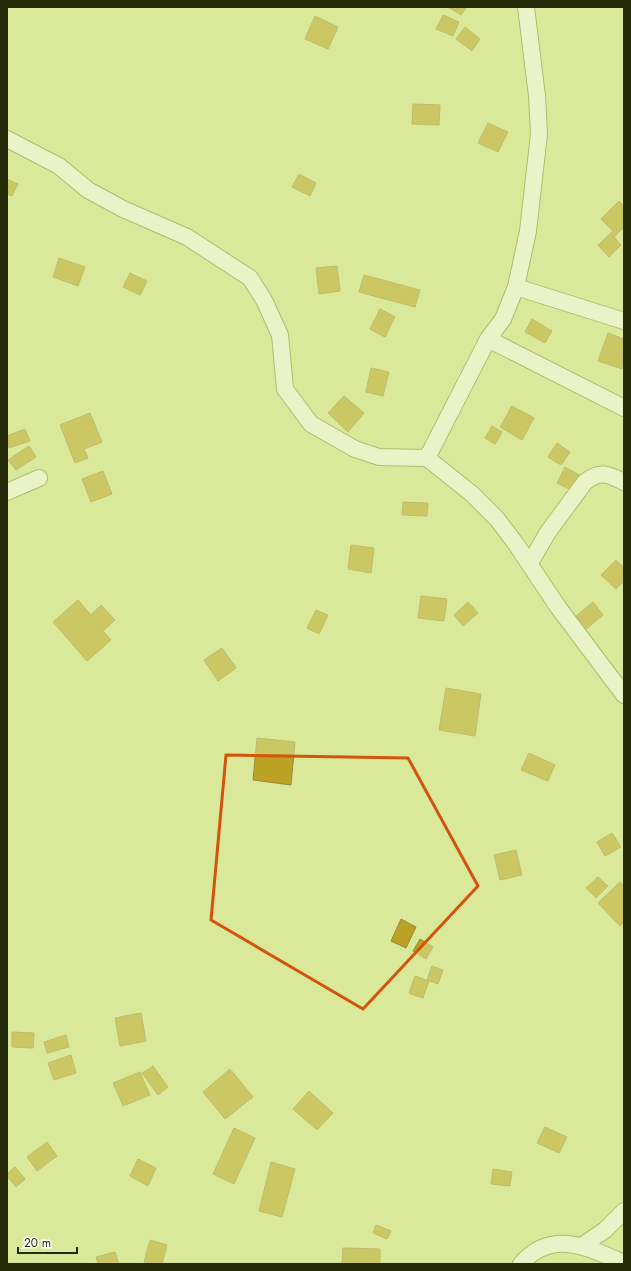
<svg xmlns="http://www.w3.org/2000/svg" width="631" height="1271" viewBox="0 0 631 1271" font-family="Jost,sans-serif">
  <rect width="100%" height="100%" fill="#d9e899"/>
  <g fill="#bba224" stroke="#9a8938">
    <polygon points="448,7 467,7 461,15"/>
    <polygon points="443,15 459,22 453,36 436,29"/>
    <polygon points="315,16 338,27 328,49 305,39"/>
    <polygon points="465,27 480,39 472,51 456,39"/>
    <polygon points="413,104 440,105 439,125 412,124"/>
    <polygon points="488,123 508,132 498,152 478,143"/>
    <polygon points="299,174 316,183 310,196 292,187"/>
    <polygon points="7,179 18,184 12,196 7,194"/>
    <polygon points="619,201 624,206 624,227 614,237 621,245 609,257 598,245 613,231 601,219"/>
    <polygon points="59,258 85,267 78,286 53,277"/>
    <polygon points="337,266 340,291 319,294 316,268"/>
    <polygon points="130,273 147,281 140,295 123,287"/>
    <polygon points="364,275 420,290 415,307 359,292"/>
    <polygon points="380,309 395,317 385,337 370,329"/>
    <polygon points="532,319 552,331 545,343 525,332"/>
    <polygon points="608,333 624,339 622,369 598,361"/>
    <polygon points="371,368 389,372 383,396 366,392"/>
    <polygon points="344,396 364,413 348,432 328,413"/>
    <polygon points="512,406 534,418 522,440 500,427"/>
    <polygon points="90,413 102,442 84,449 88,458 75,463 60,425"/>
    <polygon points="492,426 502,432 495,444 485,438"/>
    <polygon points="25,429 30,441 9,448 7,436"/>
    <polygon points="557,443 570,452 561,465 548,457"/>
    <polygon points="29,446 36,457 16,470 8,460"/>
    <polygon points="565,467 579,475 571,490 557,483"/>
    <polygon points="103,471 112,494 91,502 82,479"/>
    <polygon points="403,502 428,503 427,516 402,515"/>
    <polygon points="351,545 374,548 371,573 348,569"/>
    <polygon points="616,560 624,568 624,581 616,589 601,575"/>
    <polygon points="421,596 447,599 444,621 418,618"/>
    <polygon points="78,600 91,615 101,605 115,620 103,631 111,640 87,661 53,622"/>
    <polygon points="468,602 478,613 463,626 454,615"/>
    <polygon points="593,602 603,615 585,630 575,617"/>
    <polygon points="316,610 328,615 319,634 307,628"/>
    <polygon points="222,648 236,668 218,681 204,660"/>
    <polygon points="446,688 481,694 475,736 439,730"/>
    <polygon points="257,738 295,742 291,785 253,780"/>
    <polygon points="529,753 555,765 548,781 521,770"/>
    <polygon points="612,833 621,847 605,856 597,842"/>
    <polygon points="516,850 522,875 500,880 494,855"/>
    <polygon points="598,877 608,886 596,898 586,888"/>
    <polygon points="620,882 624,886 624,922 620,926 598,903"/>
    <polygon points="401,919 416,927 406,948 391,941"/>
    <polygon points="420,939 433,947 426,959 413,951"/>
    <polygon points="432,966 443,970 438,984 427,980"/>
    <polygon points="415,976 429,981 423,998 409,993"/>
    <polygon points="141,1013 146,1041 120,1046 115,1018"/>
    <polygon points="12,1032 34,1033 33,1048 12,1047"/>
    <polygon points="66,1035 69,1047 47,1053 44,1042"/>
    <polygon points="71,1055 76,1073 54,1080 48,1063"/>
    <polygon points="153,1066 168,1087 158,1095 142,1073"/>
    <polygon points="230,1069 253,1097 225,1119 203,1092"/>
    <polygon points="140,1072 150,1095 123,1106 113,1083"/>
    <polygon points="309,1091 333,1113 317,1130 293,1109"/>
    <polygon points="545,1127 567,1137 559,1153 537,1143"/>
    <polygon points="234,1128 255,1138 234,1184 213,1174"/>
    <polygon points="47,1142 57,1156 37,1171 27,1157"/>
    <polygon points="138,1159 156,1168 148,1186 130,1176"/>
    <polygon points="271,1162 295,1169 282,1217 259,1211"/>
    <polygon points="15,1167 25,1179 16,1187 7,1176 7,1174"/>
    <polygon points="493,1169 512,1172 510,1186 491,1184"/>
    <polygon points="376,1225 391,1231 387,1239 373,1233"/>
    <polygon points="150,1240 167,1245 162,1264 144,1262"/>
    <polygon points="343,1248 380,1249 380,1264 342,1264"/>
    <polygon points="115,1252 119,1264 98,1264 96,1257"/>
  </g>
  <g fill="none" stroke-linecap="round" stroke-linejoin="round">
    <defs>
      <g id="minor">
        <polyline points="7,139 59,166 88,190 123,209 187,237 250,278 264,300 280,335 285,389 311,424 355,449 379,457 427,458 472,494 497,519 516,544 558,607 624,695"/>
        <polyline points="516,287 624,321"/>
        <polyline points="488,339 624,408"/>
        <polyline points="427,458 488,339 503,319 516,287 528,231 539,134 537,96 526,7"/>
        <polyline points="7,492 39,478"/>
        <path d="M530 563 548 532 585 482C600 470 608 474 624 482"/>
        <polyline points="583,1245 605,1230 624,1211"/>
        <path d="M521 1264C552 1228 589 1248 624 1263"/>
      </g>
    </defs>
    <use href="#minor" stroke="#7b883b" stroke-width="18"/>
    <use href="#minor" stroke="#fff" stroke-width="16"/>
  </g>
  <path d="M0 0H631V1271H0ZM226 755 408 758 478 886 363 1009 211 920Z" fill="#d9e899" fill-opacity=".55" fill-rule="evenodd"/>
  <path fill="none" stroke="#d4540c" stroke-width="3" stroke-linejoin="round" d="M226 755 408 758 478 886 363 1009 211 920Z"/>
  <rect width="631" height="1271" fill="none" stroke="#242908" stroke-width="16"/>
  <path d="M18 1247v6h59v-6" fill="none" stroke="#242908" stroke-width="2"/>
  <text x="24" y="1247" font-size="12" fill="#242908" stroke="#ffffff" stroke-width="3" paint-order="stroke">20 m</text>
</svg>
